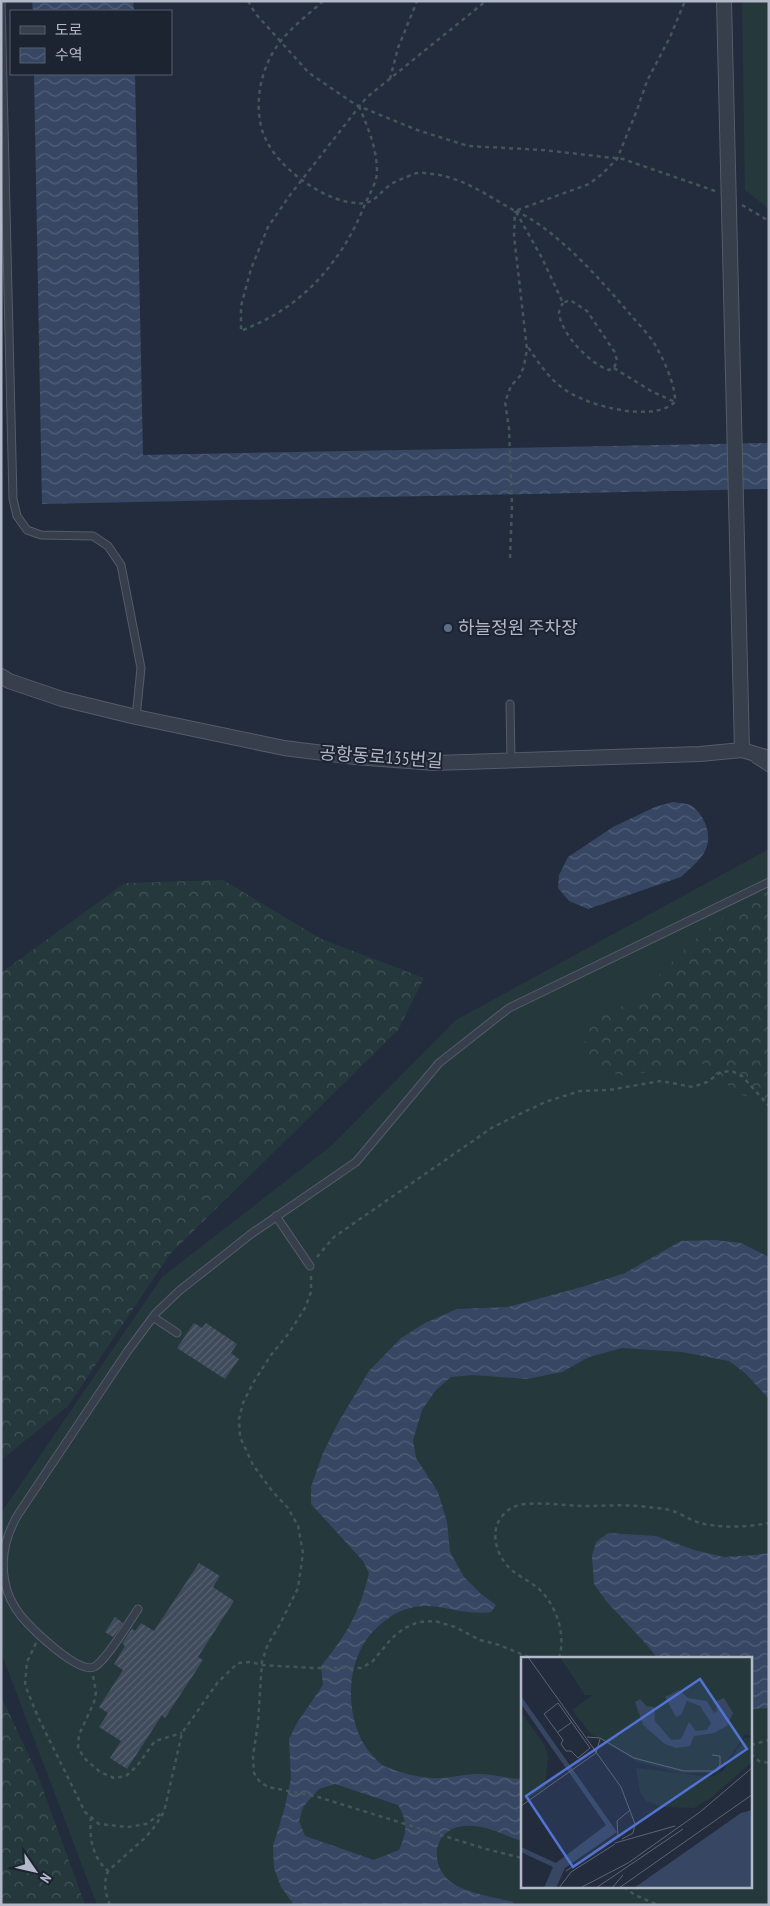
<svg xmlns="http://www.w3.org/2000/svg" width="770" height="1906" viewBox="0 0 770 1906" font-family="'PT Sans Narrow','Noto Sans KR',sans-serif">
  <defs>
    <pattern id="forest-crowns" width="20" height="18" patternUnits="userSpaceOnUse" patternTransform="scale(1.25)"><rect width="20" height="18" fill="#25393d"/><path d="M2 6a3 3 0 1 1 6 0M12 15a3 3 0 1 1 6 0" fill="none" stroke="#425458"/></pattern>
    <pattern id="water-waves" width="16" height="10" patternUnits="userSpaceOnUse" patternTransform="scale(1.25)"><rect width="16" height="10" fill="#374763"/><path d="M0 5q4-4 8 0t8 0" fill="none" stroke="#525f78"/></pattern>
    <pattern id="building-hatch" width="6" height="6" patternUnits="userSpaceOnUse" patternTransform="scale(1.25)"><rect width="6" height="6" fill="#3f4a5b"/><path d="M-1 1l2-2M0 6l6-6M5 7l2-2" fill="none" stroke="#586271"/></pattern>
  </defs>
  <rect width="100%" height="100%" fill="#232c3c"/>
  <g fill="#25393d" fill-rule="evenodd">
    <polygon points="742,1 769,1 769,209 745,190"/>
    <path d="M769 849V1905H97L1 1652V1513L162 1277 331 1146 456 1020ZM522 1658H751V1887H522Z"/>
  </g>
  <g fill="url(#forest-crowns)">
    <polygon points="223,880 321,939 424,978 398,1030 170,1254 68,1406 1,1460 1,973 125,883"/>
    <polygon points="769,891 769,1103 739,1094 700,1062 626,1076 589,1069 583,1048 591,1019 633,1002 689,944 737,907"/>
    <polygon points="1,1696 37,1773 85,1905 1,1905"/>
  </g>
  <g fill="url(#water-waves)" fill-rule="evenodd">
    <polygon points="32,1 133,1 134,11 33,11"/>
    <polygon points="34,74 135,74 143,455 769,443 769,489 42,504"/>
    <path d="M673 802C678 803 687 803 692 806 705 816 713 836 705 851 700 861 689 869 681 877L588 909 569 901 558 888 559 875 568 857 613 827 655 807Z"/>
    <path d="M714 1240 741 1243 769 1257V1399L745 1373 729 1361 682 1352 622 1348 589 1357 562 1372 527 1379 473 1375 451 1377 436 1390 422 1410 413 1440 416 1458 438 1492 447 1522 450 1552 464 1577 481 1594 496 1605 491 1612C458 1617 434 1597 401 1611 384 1618 366 1636 359 1653 345 1683 349 1732 373 1756 376 1759 380 1764 384 1766 402 1774 424 1779 443 1778 455 1777 466 1774 477 1774 492 1773 507 1779 522 1779V1841C503 1835 485 1824 464 1826 429 1829 429 1872 457 1886 470 1893 497 1898 513 1902L514 1905H294L281 1887 274 1868 273 1846 285 1807 291 1778 289 1739 297 1723 323 1685 321 1666C346 1636 360 1612 369 1573L363 1561 311 1504V1487L323 1453 338 1423 369 1371 401 1338 425 1323 457 1309 508 1307 582 1287 625 1273 681 1241ZM335 1784 398 1805C408 1822 407 1832 399 1850L374 1860 305 1836 299 1821 303 1807 319 1789Z"/>
    <polygon points="608,1533 656,1536 694,1550 724,1557 755,1555 769,1553 769,1708 751,1709 751,1658 657,1658 647,1645 607,1602 594,1584 592,1556 596,1542"/>
  </g>
  <g fill="url(#building-hatch)">
    <polygon points="194,1323 202,1328 206,1323 237,1344 231,1353 239,1359 225,1379 177,1348"/>
    <polygon points="199,1563 220,1576 213,1587 234,1601 198,1657 203,1660 165,1718 162,1715 127,1769 110,1758 121,1741 99,1727 108,1713 99,1707 123,1670 114,1664 125,1646 122,1643 132,1629 135,1631 141,1623 154,1631"/>
    <polygon points="115,1617 123,1623 113,1637 105,1632"/>
  </g>
  <g fill="none" stroke-linecap="round" stroke-linejoin="round">
    <defs>
      <g id="service">
        <polyline points="1,1 13,499 17,516 27,530 41,535 93,536 108,546 121,565 141,668 136,717"/>
        <polyline points="510,704 511,760"/>
        <polyline points="755,759 769,768"/>
        <polyline points="276,1216 310,1266"/>
        <polyline points="153,1317 177,1333"/>
        <path d="M138 1609C130 1621 105 1662 94 1667 78 1674 32 1629 21 1616 14 1607 7 1594 5 1582 0 1557 6 1534 19 1513L127 1352 156 1313 179 1291 251 1234 356 1162 439 1063 509 1008 769 882"/>
      </g>
      <g id="minor">
        <polyline points="724,1 742,750"/>
        <polyline points="1,676 9,681 62,699 136,717 284,748 355,757 435,763 700,754 742,750 769,758"/>
      </g>
    </defs>
    <use href="#service" stroke="#555c6a" stroke-width="9"/>
    <use href="#minor" stroke="#555c6a" stroke-width="16"/>
    <g stroke="#43565a" stroke-width="2.5" stroke-dasharray="4 4" stroke-linecap="butt">
      <polyline points="248,1 255,13 309,73 356,105 417,130 468,146 543,150 623,159 715,191"/>
      <path d="M323 1C307 16 287 30 275 49 261 71 255 100 261 126 269 161 314 195 348 202 374 207 373 198 390 185 394 182 399 180 404 178 408 177 413 173 418 173 422 172 428 174 433 174 464 178 488 196 515 211L589 184 602 174 617 159 637 110 647 81 670 37 685 1"/>
      <polyline points="390,79 398,48 417,1"/>
      <path d="M359 106C368 128 377 148 377 172 377 182 369 195 365 204 350 243 323 282 288 306 273 317 257 324 241 331V306L251 269 268 227 290 195 366 98 486 1"/>
      <polyline points="742,205 769,221"/>
      <path d="M516 211C557 230 600 279 629 313 639 325 652 337 659 352 666 364 676 389 675 402 652 424 582 405 560 386 546 375 536 359 526 344"/>
      <path d="M516 212 542 258 563 303 570 300 587 311 614 351 617 360 614 368 609 370C590 364 561 334 559 313 559 310 561 306 563 303"/>
      <polyline points="614,368 651,391 675,402"/>
      <polyline points="510,558 512,505 509,428 505,402 511,386 520,376 524,366 527,349 514,236 515,211"/>
      <polyline points="317,1257 334,1237 493,1127 545,1102 580,1091 609,1090 661,1081 693,1087 707,1082 721,1072 732,1071 742,1076 769,1106"/>
      <polyline points="311,1276 311,1292 305,1308 289,1333 271,1355 253,1383 243,1403 239,1419 240,1437 253,1465 273,1492 288,1508 298,1526 303,1553 298,1588 279,1626 268,1644 262,1661 258,1723 253,1756 254,1773 260,1782 268,1787 318,1797 486,1849 522,1858"/>
      <polyline points="36,1643 27,1662 25,1685 38,1717 85,1812 99,1824 128,1827 146,1824 162,1813"/>
      <path d="M559 1658C566 1635 557 1606 539 1589 529 1580 514 1575 506 1564 494 1549 490 1527 505 1513 511 1507 517 1505 525 1504 545 1502 566 1506 586 1506 606 1506 626 1504 647 1507 655 1508 665 1508 673 1511 681 1514 689 1519 697 1522 719 1529 747 1527 769 1523"/>
      <polyline points="93,1676 96,1692 94,1702 79,1735 78,1747 84,1758 100,1772 114,1778 126,1776 137,1766 155,1741 182,1733"/>
      <polyline points="751,1745 769,1740"/>
      <polyline points="751,1754 759,1761 769,1763"/>
      <path d="M91 1817C89 1837 92 1857 108 1871"/>
      <polyline points="624,1887 635,1895 658,1905"/>
      <path d="M110 1905C105 1892 103 1884 108 1871L146 1837 155 1826 164 1812 182 1733 218 1682 238 1663 251 1662 262 1665 313 1668H361L372 1662 392 1638 403 1629 418 1622 435 1621 455 1627 480 1640 499 1645 531 1658"/>
    </g>
    <use href="#service" stroke="#373e4c" stroke-width="7"/>
    <use href="#minor" stroke="#373e4c" stroke-width="14"/>
  </g>
  <circle fill="#5c6f8a" stroke="#1c2331" stroke-width="2" cx="448" cy="628" r="5"/>
  <g text-anchor="middle" stroke-width="4" stroke-linejoin="round" paint-order="stroke">
    <g font-size="18" fill="#b3b9c8" stroke="#1c2331" text-anchor="start">
      <text x="458" y="634">하늘정원 주차장</text>
    </g>
    <g font-size="18" fill="#b3b9c8" stroke="#1c2331">
      <text transform="translate(381 757) rotate(4)" y="6">공항동로135번길</text>
    </g>
  </g>
  <g transform="translate(521 1657)">
    <rect width="231" height="231" fill="#232c3c"/>
    <path d="M53 0H231V79L224 78 197 116H159L117 105 70 77 51 53 72 38 53 7ZM0 55 24 89 27 100 24 130 0 146Z" fill="#25393d"/>
    <path d="M39 0H56L70 29 80 38H64ZM95 39 91 60 100 66 105 65 106 80 114 90 109 93 90 86 80 77 77 66 85 42 91 43ZM224 81H231V105L190 141 173 151 142 150 125 144 119 135 115 111 189 120 201 115Z" fill="#25393d"/>
    <path d="M158 33 167 41 186 44 193 56 196 54 195 44 203 41 212 56 206 69 193 76 173 79 169 89 155 91 144 87 122 68 114 45 119 42 125 49 133 50 134 64 150 83 160 82 168 65 175 74 186 73 190 66 179 49 166 44 160 58 155 60 144 40ZM0 39 96 175 44 211 35 231H23L32 210 0 195V190L35 206 85 168 0 47ZM231 153V231H113L220 156Z" fill="#374763"/>
    <path fill="none" stroke="#5d6474" stroke-width="1" d="M7 0 100 130 114 167 112 176 101 182M37 46 69 91 57 101 50 94H45L40 87 42 83 23 57ZM37 75 51 65M66 80 79 81 113 101 163 114H194L199 108V99L191 98M0 149 75 96 79 82M94 186 154 169M45 214 97 178 96 164 109 153M38 231 50 215 94 187M59 231 107 206 179 155 232 110M75 231 162 172M91 231 102 218M98 231 232 137"/>
    <path fill="#5273d2" fill-opacity="0.15" stroke="#5273d2" stroke-width="2.5" d="M179 22 226 92 52 210 5 139Z"/>
    <rect width="231" height="231" fill="none" stroke="#b3b9c8" stroke-width="2.5"/>
  </g>
  <rect width="770" height="1906" fill="none" stroke="#b3b9c8" stroke-width="5"/>
  <rect x="10" y="10" width="162" height="65" fill="#1c2331" stroke="#585f6d"/>
  <rect x="20" y="26" width="25" height="8" fill="#373e4c" stroke="#585f6d"/>
  <text x="55" y="35" font-size="15" fill="#b3b9c8">도로</text>
  <rect x="20" y="48" width="25" height="15" fill="url(#water-waves)" stroke="#585f6d"/>
  <text x="55" y="60" font-size="15" fill="#b3b9c8">수역</text>
  <g transform="translate(35 1871) rotate(124)" stroke="#1c2331" stroke-width="4" paint-order="stroke">
  <path d="M0-4L9 19L0 12L-9 19Z" fill="#b3b9c8"/>
  <text y="-8" font-size="14" font-weight="bold" text-anchor="middle" fill="#b3b9c8">N</text>
  </g>
</svg>
